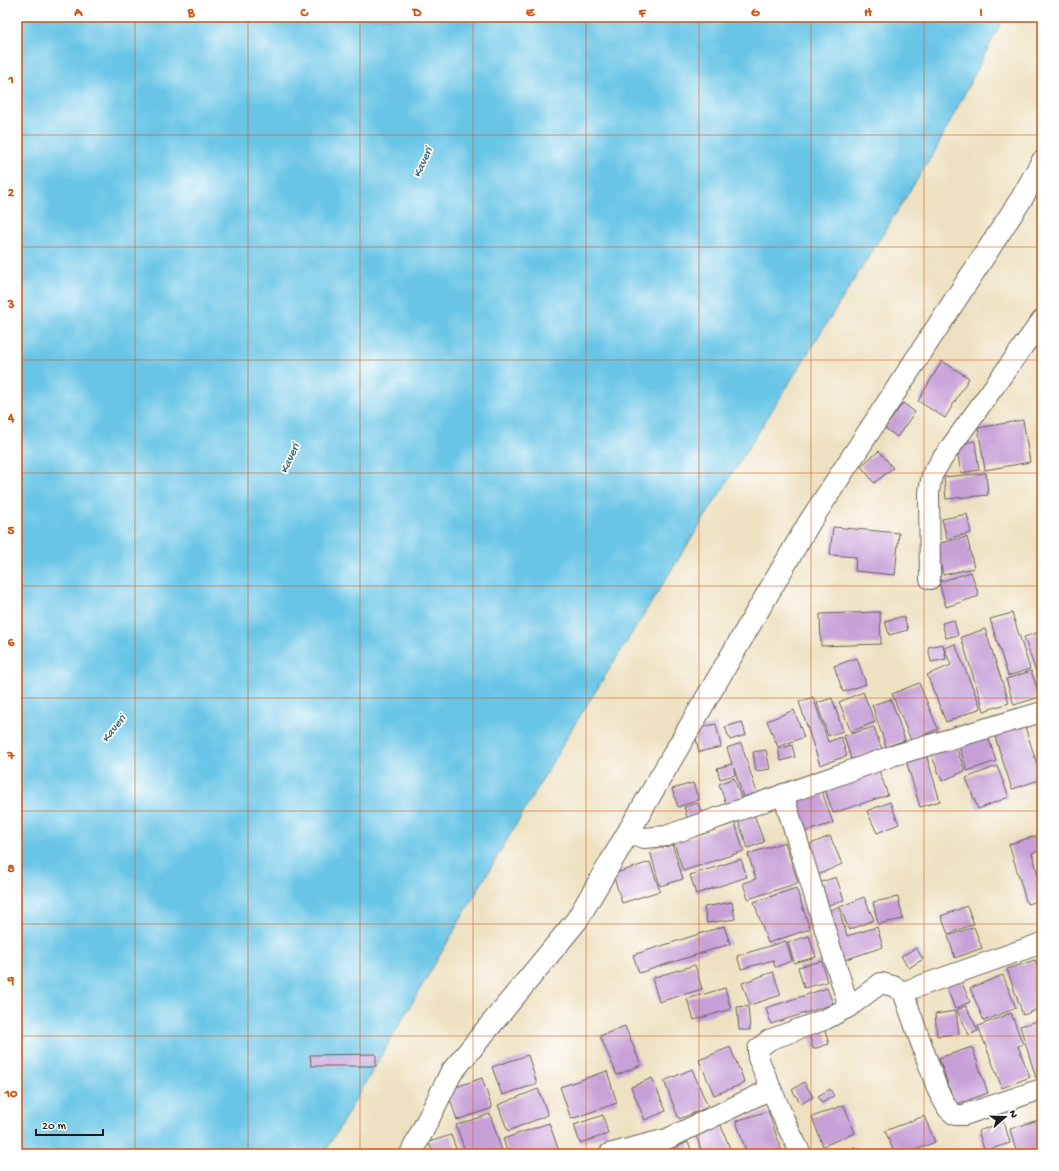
<svg xmlns="http://www.w3.org/2000/svg" width="1059" height="1171" viewBox="0 0 1059 1171" font-family="'Gochi Hand',sans-serif">
  <rect width="100%" height="100%" fill="#fff"/>
  <filter id="ink" filterUnits="userSpaceOnUse"><feTurbulence type="fractalNoise" baseFrequency=".025" numOctaves="2"/><feDisplacementMap in="SourceGraphic" scale="8" xChannelSelector="R" yChannelSelector="G"/><feConvolveMatrix kernelMatrix="1 2 1 2 8 2 1 2 1" color-interpolation-filters="sRGB"/></filter>
  <filter id="wash" filterUnits="userSpaceOnUse"><feTurbulence type="fractalNoise" baseFrequency=".012" numOctaves="4" result="noise"/><feDisplacementMap in="SourceGraphic" scale="16" xChannelSelector="R" yChannelSelector="G"/><feGaussianBlur stdDeviation="0.9" result="paint"/><feColorMatrix in="noise" values="0 0 0 0 0 0 0 0 0 0 0 0 0 0 0 0 0 1.4 0 .05"/><feComposite in="paint" operator="in"/></filter>
  <g filter="url(#wash)">
    <rect width="100%" height="100%" fill="#eee1c1"/>
    <polygon fill="#68c5e6" stroke="#427081" points="17,17 1004,17 935,151 573,727 324,1154 17,1154"/>
    <g id="blocks">
      <g fill="#c7a0d7">
        <polygon points="942,361 969,378 945,418 918,401"/>
        <polygon points="903,403 915,412 897,437 885,428"/>
        <polygon points="1023,420 1030,462 985,470 978,428"/>
        <polygon points="975,441 979,470 961,473 956,444"/>
        <polygon points="879,451 893,468 874,483 861,466"/>
        <polygon points="986,473 988,495 946,499 944,477"/>
        <polygon points="967,514 971,533 947,539 942,519"/>
        <polygon points="833,527 899,533 895,575 855,571 856,557 830,555"/>
        <polygon points="967,537 974,568 943,575 936,544"/>
        <polygon points="971,572 979,596 946,607 939,582"/>
        <polygon points="880,612 881,644 821,646 820,614"/>
        <polygon points="1012,613 1030,669 1008,676 990,619"/>
        <polygon points="904,616 908,630 889,635 885,621"/>
        <polygon points="954,620 958,635 946,638 942,623"/>
        <polygon points="985,629 1009,703 984,711 961,637"/>
        <polygon points="1042,631 1042,685 1041,686 1024,637"/>
        <polygon points="943,644 946,659 931,662 928,647"/>
        <polygon points="955,644 981,708 946,722 927,675 951,665 944,648"/>
        <polygon points="857,658 866,684 843,692 834,666"/>
        <polygon points="1031,671 1040,697 1014,705 1006,679"/>
        <polygon points="919,683 938,729 911,740 892,694"/>
        <polygon points="863,692 875,722 851,732 839,702"/>
        <polygon points="813,697 828,742 841,737 847,756 820,765 799,702"/>
        <polygon points="832,698 843,731 828,736 817,703"/>
        <polygon points="891,699 905,740 886,747 872,705"/>
        <polygon points="794,710 804,737 778,747 767,721"/>
        <polygon points="1023,721 1042,779 1012,789 993,731"/>
        <polygon points="742,722 746,735 730,740 725,727"/>
        <polygon points="716,724 721,747 699,752 694,729"/>
        <polygon points="874,727 882,750 851,759 844,736"/>
        <polygon points="988,736 996,761 967,771 959,746"/>
        <polygon points="741,743 757,793 743,797 734,768 735,775 720,779 717,768 732,764 727,748"/>
        <polygon points="792,745 795,757 781,761 778,749"/>
        <polygon points="955,745 965,771 942,781 931,754"/>
        <polygon points="766,750 770,769 756,771 753,752"/>
        <polygon points="925,751 940,801 920,807 905,757"/>
        <polygon points="1042,753 1042,766 1038,755"/>
        <polygon points="997,766 1009,797 978,809 966,778"/>
        <polygon points="878,768 888,795 833,813 824,786"/>
        <polygon points="734,778 743,803 728,809 719,784"/>
        <polygon points="693,783 699,800 678,807 672,789"/>
        <polygon points="821,789 833,823 804,832 793,798"/>
        <polygon points="890,802 899,824 877,833 867,811"/>
        <polygon points="698,803 702,815 688,820 684,807"/>
        <polygon points="753,812 764,842 748,848 737,818"/>
        <polygon points="735,823 744,851 683,871 674,843"/>
        <polygon points="1042,834 1042,850 1032,853 1042,888 1042,900 1027,904 1009,844"/>
        <polygon points="830,836 842,864 813,877 801,848"/>
        <polygon points="785,842 798,883 748,899 743,883 756,879 748,854"/>
        <polygon points="672,844 683,879 660,886 650,851"/>
        <polygon points="741,859 747,877 696,894 690,875"/>
        <polygon points="650,862 660,891 622,903 613,874"/>
        <polygon points="836,877 844,900 823,907 816,884"/>
        <polygon points="796,888 810,929 768,943 754,902"/>
        <polygon points="864,897 874,920 849,930 840,907"/>
        <polygon points="898,897 903,919 878,924 873,902"/>
        <polygon points="732,902 735,919 707,923 704,907"/>
        <polygon points="967,906 974,924 948,934 941,916"/>
        <polygon points="838,907 847,936 877,927 883,947 841,961 825,912"/>
        <polygon points="724,926 730,944 639,973 633,955"/>
        <polygon points="974,927 982,948 955,958 948,936"/>
        <polygon points="809,936 816,957 794,963 788,942"/>
        <polygon points="786,941 792,961 775,967 773,960 741,969 737,956"/>
        <polygon points="916,948 923,959 909,968 901,956"/>
        <polygon points="1035,960 1042,979 1042,1008 1023,1015 1007,969"/>
        <polygon points="822,961 827,982 804,988 798,967"/>
        <polygon points="695,965 702,989 659,1002 652,978"/>
        <polygon points="773,972 781,995 750,1005 742,983"/>
        <polygon points="1003,975 1016,1008 984,1021 970,988"/>
        <polygon points="960,978 970,1002 955,1009 945,983"/>
        <polygon points="725,988 731,1009 694,1020 687,999"/>
        <polygon points="827,988 833,1004 771,1024 766,1008"/>
        <polygon points="748,1006 750,1030 739,1030 737,1007"/>
        <polygon points="966,1006 978,1031 969,1035 957,1010"/>
        <polygon points="956,1011 959,1034 937,1036 935,1014"/>
        <polygon points="1011,1013 1023,1044 1018,1046 1030,1077 1002,1088 978,1026"/>
        <polygon points="1042,1020 1042,1076 1036,1078 1020,1026"/>
        <polygon points="625,1026 641,1065 617,1075 600,1036"/>
        <polygon points="824,1028 829,1044 813,1049 809,1034"/>
        <polygon points="730,1047 745,1083 714,1095 699,1060"/>
        <polygon points="972,1047 988,1093 955,1105 939,1058"/>
        <polygon points="376,1054 376,1066 311,1066 310,1055"/>
        <polygon points="528,1055 537,1084 502,1095 492,1067"/>
        <polygon points="692,1069 708,1107 679,1119 664,1081"/>
        <polygon points="607,1071 617,1103 571,1119 560,1087"/>
        <polygon points="482,1078 492,1108 457,1120 447,1090"/>
        <polygon points="652,1078 666,1111 645,1120 631,1087"/>
        <polygon points="804,1082 813,1097 801,1104 792,1090"/>
        <polygon points="538,1089 548,1115 508,1131 498,1105"/>
        <polygon points="830,1089 834,1096 822,1103 818,1096"/>
        <polygon points="844,1105 855,1133 823,1146 812,1117"/>
        <polygon points="768,1111 782,1152 777,1154 747,1154 736,1121"/>
        <polygon points="490,1114 503,1154 466,1154 456,1125"/>
        <polygon points="603,1115 608,1134 580,1143 574,1125"/>
        <polygon points="924,1116 935,1142 907,1154 895,1154 885,1131"/>
        <polygon points="1038,1120 1042,1133 1042,1150 1031,1154 1017,1154 1010,1129"/>
        <polygon points="1004,1122 1010,1143 985,1151 978,1131"/>
        <polygon points="549,1123 560,1154 508,1154 503,1139"/>
        <polygon points="720,1123 732,1154 703,1154 695,1133"/>
        <polygon points="451,1135 458,1154 433,1154 429,1142"/>
        <polygon points="688,1142 693,1154 662,1154"/>
        <polygon points="855,1147 857,1154 835,1154"/>
      </g>
    </g>
  </g>
  <g filter="url(#ink)">
    <use href="#blocks" fill-opacity="0" stroke="#666156" stroke-width="1"/>
    <g fill="none" stroke-linecap="round" stroke-linejoin="round">
      <defs>
        <g id="street">
          <polyline points="930,579 929,492 932,475 942,459 1042,320"/>
          <polyline points="783,794 849,1007 826,1019 769,1040 758,1049 758,1058 787,1126 801,1154"/>
          <polyline points="627,833 644,838 666,836 892,756 1042,712"/>
          <polyline points="903,992 1042,943"/>
          <polyline points="849,1007 881,983 893,986 903,992 938,1091 948,1109 955,1115 964,1115 1042,1089"/>
          <polyline points="609,1154 667,1139 771,1089"/>
        </g>
        <polyline id="secondary" points="411,1154 451,1073 577,920 809,523 1022,198 1042,162"/>
      </defs>
      <use href="#street" stroke="#666156" stroke-width="22"/>
      <use href="#secondary" stroke="#666156" stroke-width="24"/>
      <use href="#street" stroke="#fff" stroke-width="20"/>
      <use href="#secondary" stroke="#fff" stroke-width="22"/>
    </g>
  </g>
  <path fill="none" stroke="#d4530e" stroke-width="1" stroke-opacity="0.55" d="M135 17V1154M248 17V1154M360 17V1154M473 17V1154M586 17V1154M699 17V1154M811 17V1154M924 17V1154M17 135H1042M17 247H1042M17 360H1042M17 473H1042M17 586H1042M17 698H1042M17 811H1042M17 924H1042M17 1036H1042"/>
  <g text-anchor="middle" stroke-width="3.5" stroke-linejoin="round" paint-order="stroke">
    <g font-size="12" font-style="italic" fill="#3a606d" stroke="#fff">
      <text transform="translate(422 162) rotate(-66)" y="4">Kaveri</text>
      <text transform="translate(289 458) rotate(-66)" y="4">Kaveri</text>
      <text transform="translate(113 728) rotate(-52)" y="4">Kaveri</text>
    </g>
  </g>
  <rect width="1059" height="1171" fill="none" stroke="#fff" stroke-width="44"/>
  <g transform="translate(1005 1117) rotate(70)" stroke="#ffffff" stroke-width="3" paint-order="stroke">
  <path d="M0-3L7 15L0 10L-7 15Z" fill="#1c1c1c"/>
  <text y="-6" font-size="11" font-weight="bold" text-anchor="middle" fill="#1c1c1c">N</text>
  </g>
  <path d="M36 1129v6h67v-6" fill="none" stroke="#1c1c1c" stroke-width="2"/>
  <text x="42" y="1129" font-size="12" fill="#1c1c1c" stroke="#ffffff" stroke-width="3" paint-order="stroke">20 m</text>
  <rect x="22" y="22" width="1015" height="1127" fill="none" stroke="#d4530e" stroke-width="1.5"/>
  <g font-size="13" text-anchor="middle" font-weight="bold" fill="#d4530e">
    <text x="78" y="16">A</text>
    <text x="191" y="16">B</text>
    <text x="304" y="16">C</text>
    <text x="417" y="16">D</text>
    <text x="530" y="16">E</text>
    <text x="642" y="16">F</text>
    <text x="755" y="16">G</text>
    <text x="868" y="16">H</text>
    <text x="981" y="16">I</text>
    <text x="11" y="83">1</text>
    <text x="11" y="196">2</text>
    <text x="11" y="308">3</text>
    <text x="11" y="421">4</text>
    <text x="11" y="534">5</text>
    <text x="11" y="646">6</text>
    <text x="11" y="759">7</text>
    <text x="11" y="872">8</text>
    <text x="11" y="984">9</text>
    <text x="11" y="1097">10</text>
  </g>
</svg>
